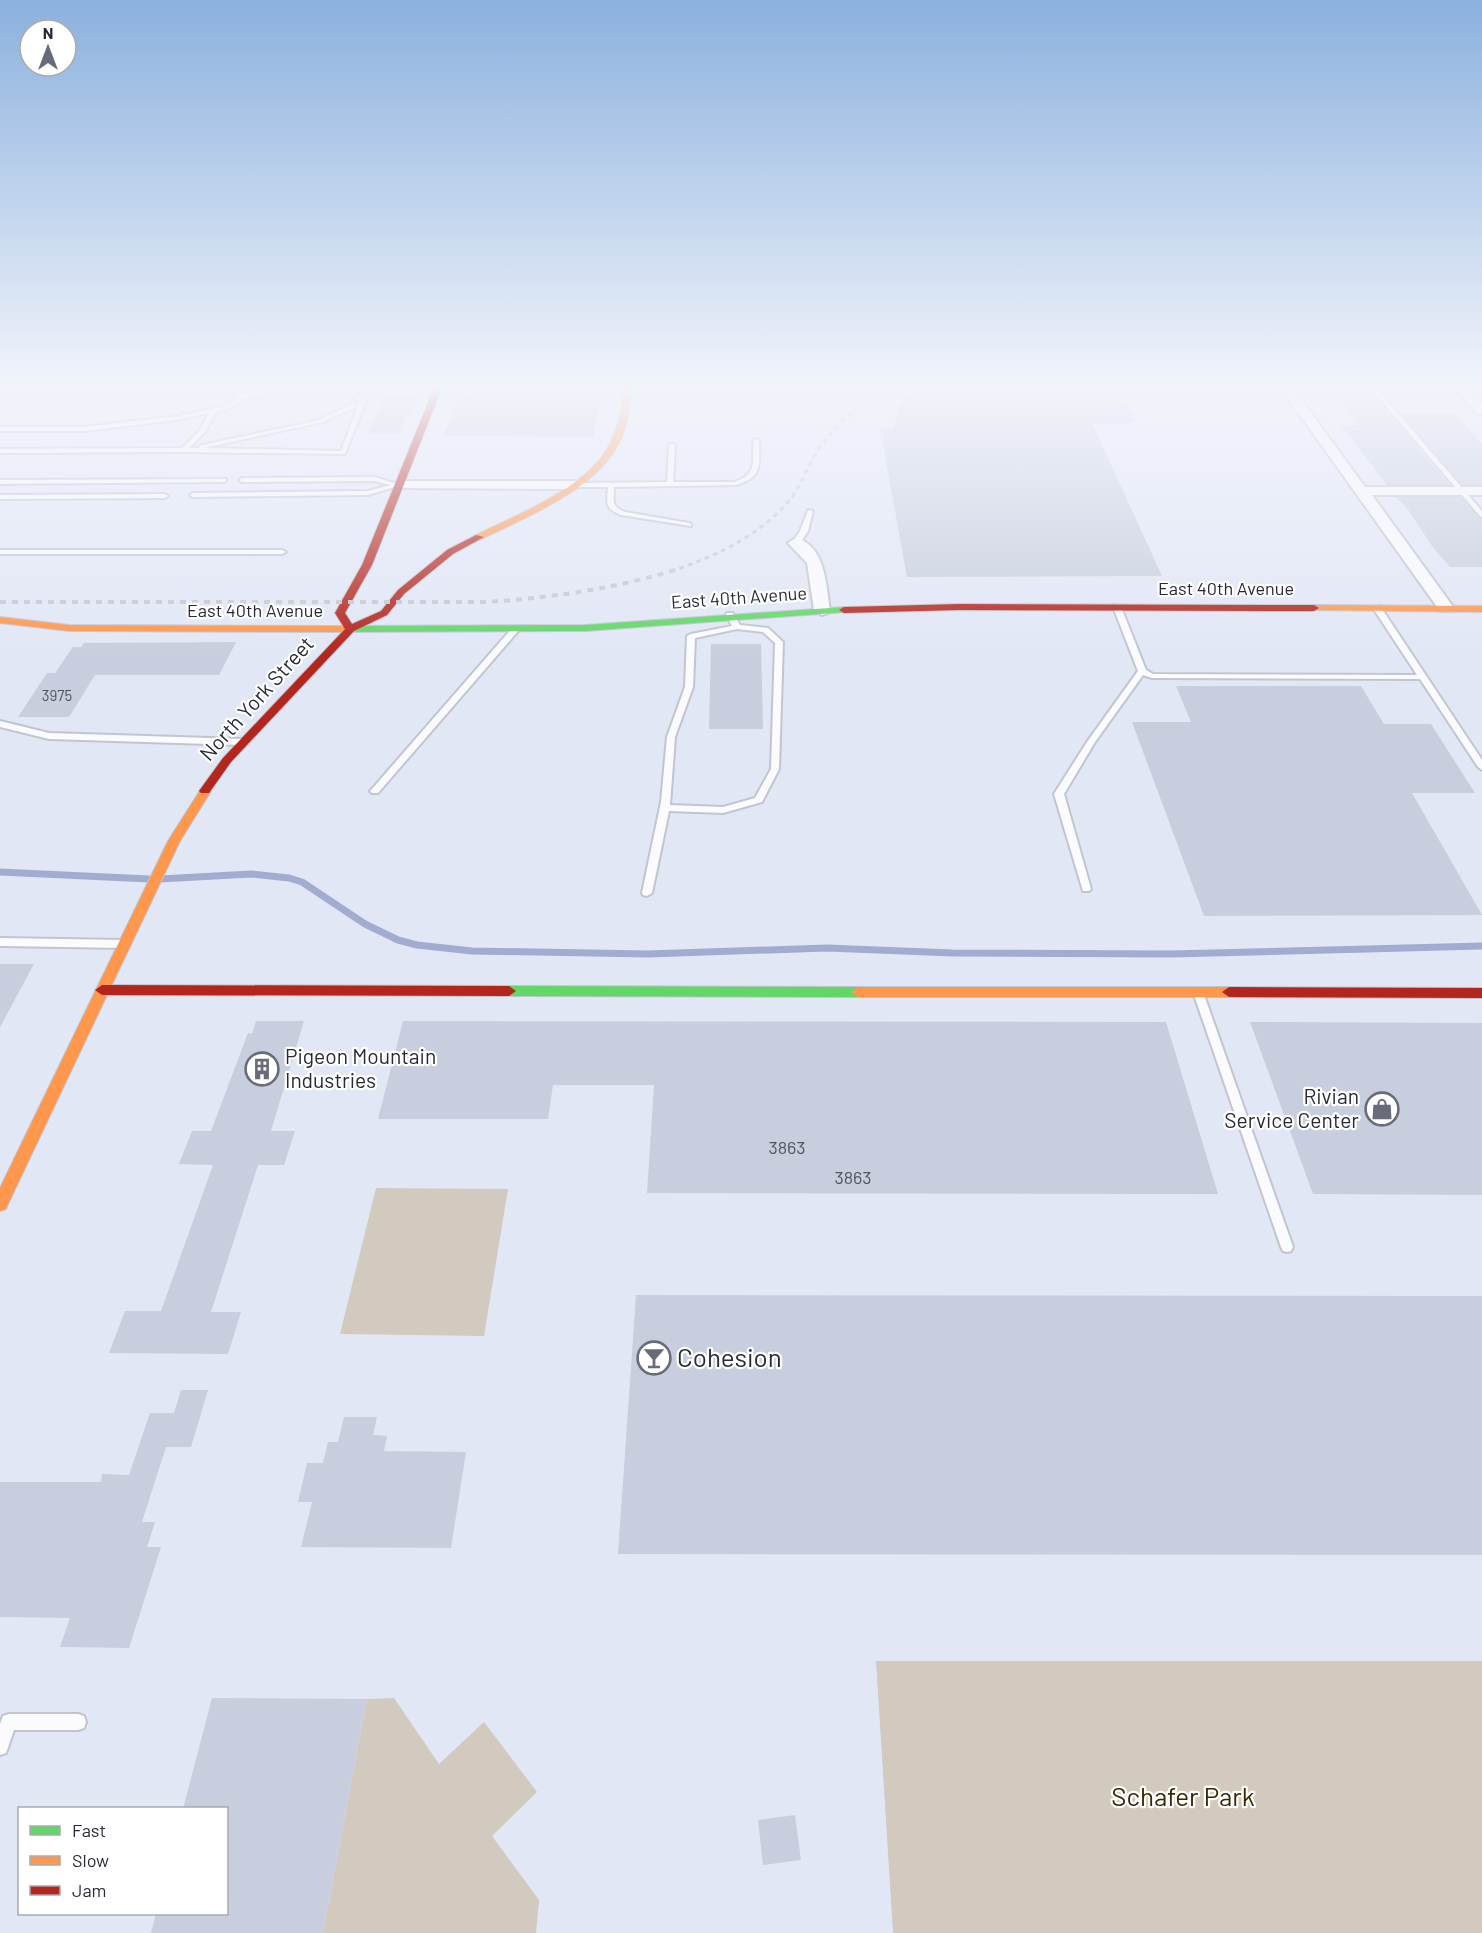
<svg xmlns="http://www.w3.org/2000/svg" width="1482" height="1933" viewBox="0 0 1482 1933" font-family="Barlow,sans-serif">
  <rect width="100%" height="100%" fill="#e2e7f6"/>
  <g fill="#d2c9bf">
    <polygon points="376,1188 508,1189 484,1336 340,1334"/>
    <polygon points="876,1661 1482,1661 1482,1933 893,1933"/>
    <polygon points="394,1698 439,1764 484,1722 537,1792 492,1836 539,1900 536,1933 323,1933 367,1699"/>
  </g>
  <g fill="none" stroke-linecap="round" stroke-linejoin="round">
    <g stroke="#a1acd0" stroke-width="7">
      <polyline points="0,872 149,879"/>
      <polyline points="160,879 251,874 289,878 302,882 365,924 398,940 417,945 472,951 648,954 827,948 953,953 1172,954 1482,946"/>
    </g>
  </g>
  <g fill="#c8cede">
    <polygon points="557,383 604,383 593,437 444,436 460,394 479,394 477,399 553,400"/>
    <polygon points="1326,384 1364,384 1387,414 1389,414 1450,485 1387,485 1341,425 1360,425"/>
    <polygon points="919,389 1120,389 1137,423 1092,423 1162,576 907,577 880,428 894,428 899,406 906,395"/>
    <polygon points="385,394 419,394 410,416 406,416 398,434 368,434"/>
    <polygon points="1401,414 1456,414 1482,444 1482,485 1462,485"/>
    <polygon points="1396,497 1461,497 1482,519 1482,567 1450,567 1432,546 1409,511"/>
    <polygon points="236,642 219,675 95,675 69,717 18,717 47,673 55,673 73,647 81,647 84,643"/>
    <polygon points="711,644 761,644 763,729 709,729"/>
    <polygon points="1176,686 1361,686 1384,724 1431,724 1475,793 1412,793 1482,915 1204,916 1132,722 1191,722"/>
    <polygon points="0,964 34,964 0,1027"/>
    <polygon points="256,1021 304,1021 271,1131 295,1131 284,1165 258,1165 211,1312 241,1312 228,1354 109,1353 125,1311 161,1311 213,1165 179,1164 192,1131 211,1131 248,1033 252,1034"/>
    <polygon points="403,1021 1166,1022 1218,1194 647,1193 654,1085 553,1085 548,1119 378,1119"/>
    <polygon points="1250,1022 1482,1023 1482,1195 1313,1194"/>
    <polygon points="636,1295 1482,1296 1482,1555 618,1554"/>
    <polygon points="181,1390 208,1390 191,1447 166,1447 142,1522 155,1522 147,1547 161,1547 129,1648 60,1647 70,1618 0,1617 0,1482 101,1482 102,1474 129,1475 150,1413 174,1413"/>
    <polygon points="344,1417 377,1417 373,1435 387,1436 384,1451 466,1452 451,1548 301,1547 312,1502 298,1502 307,1463 323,1463 328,1442 338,1442"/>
    <polygon points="212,1698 367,1699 323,1933 151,1933 156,1914 226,1914 226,1809 183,1809"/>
    <polygon points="795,1815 801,1860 763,1865 758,1820"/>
  </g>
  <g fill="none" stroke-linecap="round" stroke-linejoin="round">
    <defs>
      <g id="lane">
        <path d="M317 383C328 383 331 386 341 386 355 387 368 382 382 383L350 389 366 401 345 454 184 452 0 453V449L182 448 200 430 209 413 177 420 85 431H0V427H85L177 416 227 406 239 396 232 390H0V386H233L244 394ZM321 386 346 391 359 401 319 420 202 445 199 447 200 448H189L205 432 216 412 231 408 245 398ZM358 406 341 451 204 448 323 422Z"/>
        <polygon points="1366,383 1372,383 1482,511 1482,517 1480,516"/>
        <path d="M754 439 759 440C759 464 764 476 737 485L614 487C614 501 610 506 625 512L689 523 691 524V526L621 515C604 508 607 503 608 487H575L572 485 575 483 667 482 669 445 672 443 675 445 673 482H734C761 473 750 460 754 439Z"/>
        <polygon points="374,477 401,485 368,495 193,497 190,495 193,493 368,491 391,485 374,481 242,482 239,480 242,478"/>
        <polygon points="226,479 226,481 224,482 0,484 0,480"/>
        <polygon points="0,495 165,494 168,496 165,498 0,499"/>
        <polygon points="808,510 813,511 808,531 799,545 793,545 792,543 800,531"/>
        <polygon points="0,550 282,550 286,552 282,554 0,554"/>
        <polygon points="1114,605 1121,607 1146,670 1153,674 1417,675 1373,608 1380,606 1482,760 1482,770 1478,767 1420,679 1152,678 1143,675 1095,742 1064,794 1091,889 1089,891 1083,891 1054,794 1087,742 1138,671 1113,607"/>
        <path d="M727 613H733L740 625 768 628 783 642 779 769 762 802 723 813 669 811 652 893 647 896 643 895 642 893 661 802 667 737 685 687 687 636 691 634 732 626 726 615ZM737 629 763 632 775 643 771 769 755 798 723 807 670 805 675 737 693 687 695 638Z"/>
        <polygon points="513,627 519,627 520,629 378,793 372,793 370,791 372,789"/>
        <polygon points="0,721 49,733 242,739 246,742 242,745 49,739 0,727"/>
        <polygon points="0,938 124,940 129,944 124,948 0,946"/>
        <polygon points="1198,988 1203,992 1293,1247 1291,1251 1287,1252 1283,1251 1281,1247 1193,992"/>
        <polygon points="9,1714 78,1714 84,1716 86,1722 84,1728 78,1730 14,1730 6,1753 0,1755 0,1724 3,1716"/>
      </g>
      <g id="street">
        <polygon points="1277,383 1289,383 1365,487 1482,487 1482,495 1372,495 1454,608 1452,611 1440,611"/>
        <polygon points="1449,383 1462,383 1482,403 1482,414 1477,413"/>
        <polygon points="398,481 575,481 582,485 575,489 393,488 391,485"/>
        <path d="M796 538C826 546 826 586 830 610L828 613 822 615 814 610 807 563 788 543Z"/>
      </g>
      <g id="fast">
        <polygon points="844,607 849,610 847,612 585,631 352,632 347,629 352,626 585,625"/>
        <polygon points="509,986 858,987 865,992 858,997 509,996 502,991"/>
      </g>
      <g id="slow">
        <path d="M625 383H633C630 401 629 420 622 437 601 488 528 516 482 539H476V535C520 513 594 486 613 437 621 420 622 401 625 383Z"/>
        <polygon points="1314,605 1482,606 1482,612 1311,610 1311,606"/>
        <polygon points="0,617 69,625 352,626 357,629 352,632 69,631 0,623"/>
        <polygon points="205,787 211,791 180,841 8,1204 6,1209 0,1211 0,1188 168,841 201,789"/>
        <polygon points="858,987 1229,987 1236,992 1229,997 858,997 851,992"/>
      </g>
      <g id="jam">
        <polygon points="436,383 444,383 372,565 345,613 352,624 381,611 398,590 447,550 476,535 484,537 453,554 404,594 387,615 354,631 231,762 209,793 201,793 199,791 223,758 345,629 335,613 362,565"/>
        <polygon points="959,604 1314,605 1319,608 1314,611 959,610 844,613 839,610 844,607"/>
        <polygon points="102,985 509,986 516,991 509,996 102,995 95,990"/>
        <polygon points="1229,987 1482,988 1482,998 1229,997 1222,992"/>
      </g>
    </defs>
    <use href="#lane" stroke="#c1c5d0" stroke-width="4"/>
    <use href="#street" stroke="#c1c5d0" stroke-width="4"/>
    <use href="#fast" stroke="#c1c5d0" stroke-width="2"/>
    <use href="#slow" stroke="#c1c5d0" stroke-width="2"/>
    <use href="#jam" stroke="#c1c5d0" stroke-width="2"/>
    <use href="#lane" fill="#fbfbfe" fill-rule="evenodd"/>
    <use href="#street" fill="#fbfbfe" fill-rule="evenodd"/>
    <use href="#fast" fill="#63d668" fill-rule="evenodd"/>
    <use href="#slow" fill="#ff974d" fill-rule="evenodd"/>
    <use href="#jam" fill="#b3261e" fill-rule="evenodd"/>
    <path stroke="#c7c8cc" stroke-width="3" stroke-dasharray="4.5 4.5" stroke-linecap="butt" d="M671 571C713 558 759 536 788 502 799 489 805 473 813 458 834 422 865 399 903 383"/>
    <path stroke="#c7c8cc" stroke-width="4" stroke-dasharray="6 6" stroke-linecap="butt" d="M0 602H485C550 598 613 589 675 570"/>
  </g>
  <linearGradient id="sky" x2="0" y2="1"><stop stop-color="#8bb1de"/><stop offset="0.59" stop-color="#f2f4fb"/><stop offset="1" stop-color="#f2f4fb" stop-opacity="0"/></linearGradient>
  <rect width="1482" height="653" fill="url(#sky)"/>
  <defs>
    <symbol id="building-ring" viewBox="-11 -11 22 22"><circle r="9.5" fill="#fff" stroke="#686c78" stroke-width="1.5"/><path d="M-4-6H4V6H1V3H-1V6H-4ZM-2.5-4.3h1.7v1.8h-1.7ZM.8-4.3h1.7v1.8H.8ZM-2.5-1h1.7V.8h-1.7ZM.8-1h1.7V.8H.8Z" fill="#686c78"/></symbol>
    <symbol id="shop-ring" viewBox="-11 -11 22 22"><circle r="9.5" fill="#fff" stroke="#686c78" stroke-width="1.5"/><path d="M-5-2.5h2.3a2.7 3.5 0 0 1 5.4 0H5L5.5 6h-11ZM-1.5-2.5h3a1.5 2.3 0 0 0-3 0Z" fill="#686c78"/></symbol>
    <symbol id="bar-ring" viewBox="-11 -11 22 22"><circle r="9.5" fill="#fff" stroke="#686c78" stroke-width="1.5"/><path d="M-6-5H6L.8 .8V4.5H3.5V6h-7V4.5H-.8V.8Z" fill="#686c78"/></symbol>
  </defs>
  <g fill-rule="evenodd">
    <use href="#building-ring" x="243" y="1050" width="38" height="38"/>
    <use href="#shop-ring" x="1363" y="1090" width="38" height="38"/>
    <use href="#bar-ring" x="635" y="1339" width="38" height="38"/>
  </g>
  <g text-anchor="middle" stroke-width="4.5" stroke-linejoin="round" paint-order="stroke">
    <g font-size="15" fill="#515560">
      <text x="57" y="701">3975</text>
    </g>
    <g font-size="18" fill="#272a34" stroke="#fff">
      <text x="1226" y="595">East 40th Avenue</text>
      <text transform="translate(739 598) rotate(-4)" y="6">East 40th Avenue</text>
      <text x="255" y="617">East 40th Avenue</text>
    </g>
    <g font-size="18" fill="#515560">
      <text x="787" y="1154">3863</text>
      <text x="853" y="1184">3863</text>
    </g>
    <g font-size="21" fill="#272a34" stroke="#fff">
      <text transform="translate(257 699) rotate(-48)" y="7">North York Street</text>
    </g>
    <g font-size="21" fill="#272a34" stroke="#fff" text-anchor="start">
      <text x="285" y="1064">Pigeon Mountain<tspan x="285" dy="24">Industries</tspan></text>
      <text x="1359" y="1104" text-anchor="end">Rivian<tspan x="1359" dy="24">Service Center</tspan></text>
    </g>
    <g font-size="26" fill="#272a34" stroke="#fff" text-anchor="start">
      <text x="677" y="1367">Cohesion</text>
    </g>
    <g font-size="26" fill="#3b2701" stroke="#fff">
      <text x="1183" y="1806">Schafer Park</text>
    </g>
  </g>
  <rect x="18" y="1807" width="210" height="108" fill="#ffffff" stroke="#a9aaae" stroke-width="1.5"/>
  <rect x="30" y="1826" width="30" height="9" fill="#63d668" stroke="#a9aaae" stroke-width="1.5"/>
  <text x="72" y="1837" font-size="18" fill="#272a34">Fast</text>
  <rect x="30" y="1856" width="30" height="9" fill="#ff974d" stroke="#a9aaae" stroke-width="1.5"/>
  <text x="72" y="1867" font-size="18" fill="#272a34">Slow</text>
  <rect x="30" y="1886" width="30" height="9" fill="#b3261e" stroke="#a9aaae" stroke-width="1.5"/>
  <text x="72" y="1897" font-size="18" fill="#272a34">Jam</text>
  <g transform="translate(48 48)"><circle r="28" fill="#ffffff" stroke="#a9aaae" stroke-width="1.5"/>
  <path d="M0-4.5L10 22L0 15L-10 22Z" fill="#686c78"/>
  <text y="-9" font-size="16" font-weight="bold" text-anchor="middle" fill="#272a34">N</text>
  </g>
</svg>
